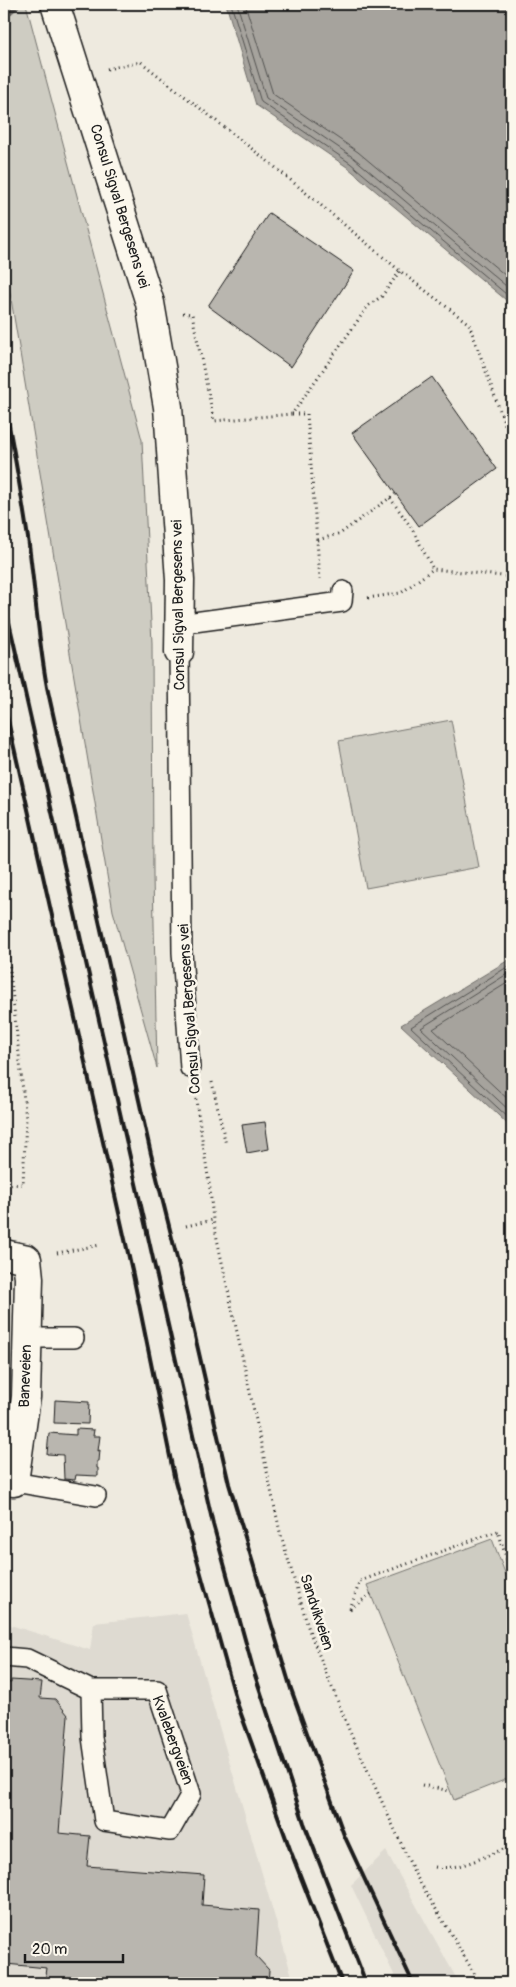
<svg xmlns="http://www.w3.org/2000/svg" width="516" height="1987" viewBox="0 0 516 1987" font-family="Pangolin,sans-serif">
  <rect width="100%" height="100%" fill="#eeeadf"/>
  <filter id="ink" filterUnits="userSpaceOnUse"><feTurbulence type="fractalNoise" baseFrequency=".02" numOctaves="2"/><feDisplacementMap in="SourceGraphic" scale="10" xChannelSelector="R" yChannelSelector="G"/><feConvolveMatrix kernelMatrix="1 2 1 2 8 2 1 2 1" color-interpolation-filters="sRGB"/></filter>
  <g filter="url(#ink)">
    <g fill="#dedad1">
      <polygon points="186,1613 294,1983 4,1983 4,1623 90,1650 94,1623"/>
      <polygon points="386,1851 459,1983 398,1983 351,1885"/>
    </g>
    <g fill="#ceccc2" stroke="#75746f">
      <polygon points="4,4 26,4 142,440 152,643 153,876 157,1068 113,911 4,257"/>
      <polygon points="451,720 479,867 366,888 339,741"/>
      <polygon points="492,1539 512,1591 512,1777 454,1800 367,1585"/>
    </g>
    <g fill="#a6a39d" stroke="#6f6d69">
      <polygon points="226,4 512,4 512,305 347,167 256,105"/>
      <polygon points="512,958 512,1128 401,1025"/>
    </g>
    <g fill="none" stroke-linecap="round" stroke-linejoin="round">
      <g stroke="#535250" stroke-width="1">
        <polyline points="231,4 261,102 350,163 512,299"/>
        <polyline points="237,4 266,98 354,158 512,291"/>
        <polyline points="245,4 273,94 358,152 512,281"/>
        <polyline points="512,964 411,1027 512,1121"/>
        <polyline points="512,971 421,1028 512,1113"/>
        <polyline points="512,980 433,1029 512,1103"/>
      </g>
      <polyline stroke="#6f6d69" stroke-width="10" points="4,14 15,4"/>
    </g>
    <g fill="#b9b6af" stroke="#1c1c1c">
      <polygon points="269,213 354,271 291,367 208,306"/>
      <polygon points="432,377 497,469 419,526 352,433"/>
      <polygon points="265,1122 269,1149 247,1153 242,1125"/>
      <polygon points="55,1400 89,1402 88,1424 54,1423"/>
      <polygon points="76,1429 94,1430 93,1436 100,1436 98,1451 100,1450 99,1461 97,1461 97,1468 98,1468 98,1476 76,1475 75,1480 64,1479 63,1455 47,1454 49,1433 76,1435"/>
      <polygon points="11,1680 42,1682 40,1698 55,1699 68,1715 59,1833 90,1836 87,1866 204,1875 202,1905 259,1910 256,1956 269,1970 268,1983 55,1983 45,1982 47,1968 6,1964 4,1961 4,1682 11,1683"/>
    </g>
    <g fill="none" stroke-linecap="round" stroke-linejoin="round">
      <defs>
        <g id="lane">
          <polyline points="179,624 342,602 343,591"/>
          <polyline points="179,652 182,952 190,1068"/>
          <polyline points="27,1338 74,1338"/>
          <polyline points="14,1482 96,1496"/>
          <polyline points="4,1657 27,1659 91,1690 157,1690 191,1794 170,1831 104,1821 92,1737 91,1690"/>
        </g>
        <polyline id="street" points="4,1254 27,1259 29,1278 26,1397 14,1482 4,1481"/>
        <polyline id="secondary" points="55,4 150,303 168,407 180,580 179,652"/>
      </defs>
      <use href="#lane" stroke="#1c1c1c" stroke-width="22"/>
      <use href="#street" stroke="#1c1c1c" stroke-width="31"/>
      <use href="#secondary" stroke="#1c1c1c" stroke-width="31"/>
      <g stroke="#1c1c1c" stroke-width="3" stroke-dasharray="1 4" stroke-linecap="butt">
        <polyline points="107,69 141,62 270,163 400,271 469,324 512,444"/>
        <polyline points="183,313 192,314 214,421 292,414 368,306 382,296 400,271"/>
        <polyline points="292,414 307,414 320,579"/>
        <polyline points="390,498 411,527 433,569"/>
        <polyline points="318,540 341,533 395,494"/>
        <polyline points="368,598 401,593 433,569 512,577"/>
        <polyline points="4,942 8,953 26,1119 23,1184 4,1185"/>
        <polyline points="212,1082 226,1145"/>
        <polyline points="195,1094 210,1189 213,1220 229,1295 280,1532 309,1630 350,1732 415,1874 480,1983"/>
        <polyline points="186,1226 213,1220"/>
        <polyline points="57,1253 100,1245"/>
        <polyline points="350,1609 360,1581 498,1531 512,1577"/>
        <polyline points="350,1609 371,1594"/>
        <polyline points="422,1785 450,1791"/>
        <path d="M435 1867C462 1871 487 1854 512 1846"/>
      </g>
      <use href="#lane" stroke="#fbf7ec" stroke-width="19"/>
      <use href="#street" stroke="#fbf7ec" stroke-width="28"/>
      <use href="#secondary" stroke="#fbf7ec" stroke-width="28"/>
      <g stroke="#1c1c1c" stroke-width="4">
        <path d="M4 402C14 447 21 493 28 538 35 588 38 638 47 687L151 1154 178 1262 229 1484 291 1689 344 1835 413 1983"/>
        <polyline points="4,600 213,1524 254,1672 304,1823 366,1983"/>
        <polyline points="4,703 133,1275 175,1481 237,1703 291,1852 342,1983"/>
      </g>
    </g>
  </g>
  <g text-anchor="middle" stroke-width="5" stroke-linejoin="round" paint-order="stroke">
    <g font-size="15" fill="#1c1c1c" stroke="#fbf7ec">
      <text transform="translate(120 206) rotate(73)" y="5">Consul Sigval Bergesens vei</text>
      <text transform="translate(178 605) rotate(-91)" y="5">Consul Sigval Bergesens vei</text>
      <text transform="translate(189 1009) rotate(-94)" y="5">Consul Sigval Bergesens vei</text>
      <text transform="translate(25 1376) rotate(-88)" y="5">Baneveien</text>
      <text transform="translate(317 1612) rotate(72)" y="5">Sandvikveien</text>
      <text transform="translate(173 1740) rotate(70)" y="5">Kvalebergveien</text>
    </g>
  </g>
  <rect width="516" height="1987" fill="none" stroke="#fbf7ec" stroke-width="20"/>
  <rect x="10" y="10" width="496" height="1967" fill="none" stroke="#1c1c1c" stroke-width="2" filter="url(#ink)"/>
  <path d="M25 1954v8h98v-8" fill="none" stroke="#1c1c1c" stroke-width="2.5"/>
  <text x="32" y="1954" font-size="15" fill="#1c1c1c" stroke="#fbf7ec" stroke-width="4" paint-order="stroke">20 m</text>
</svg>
